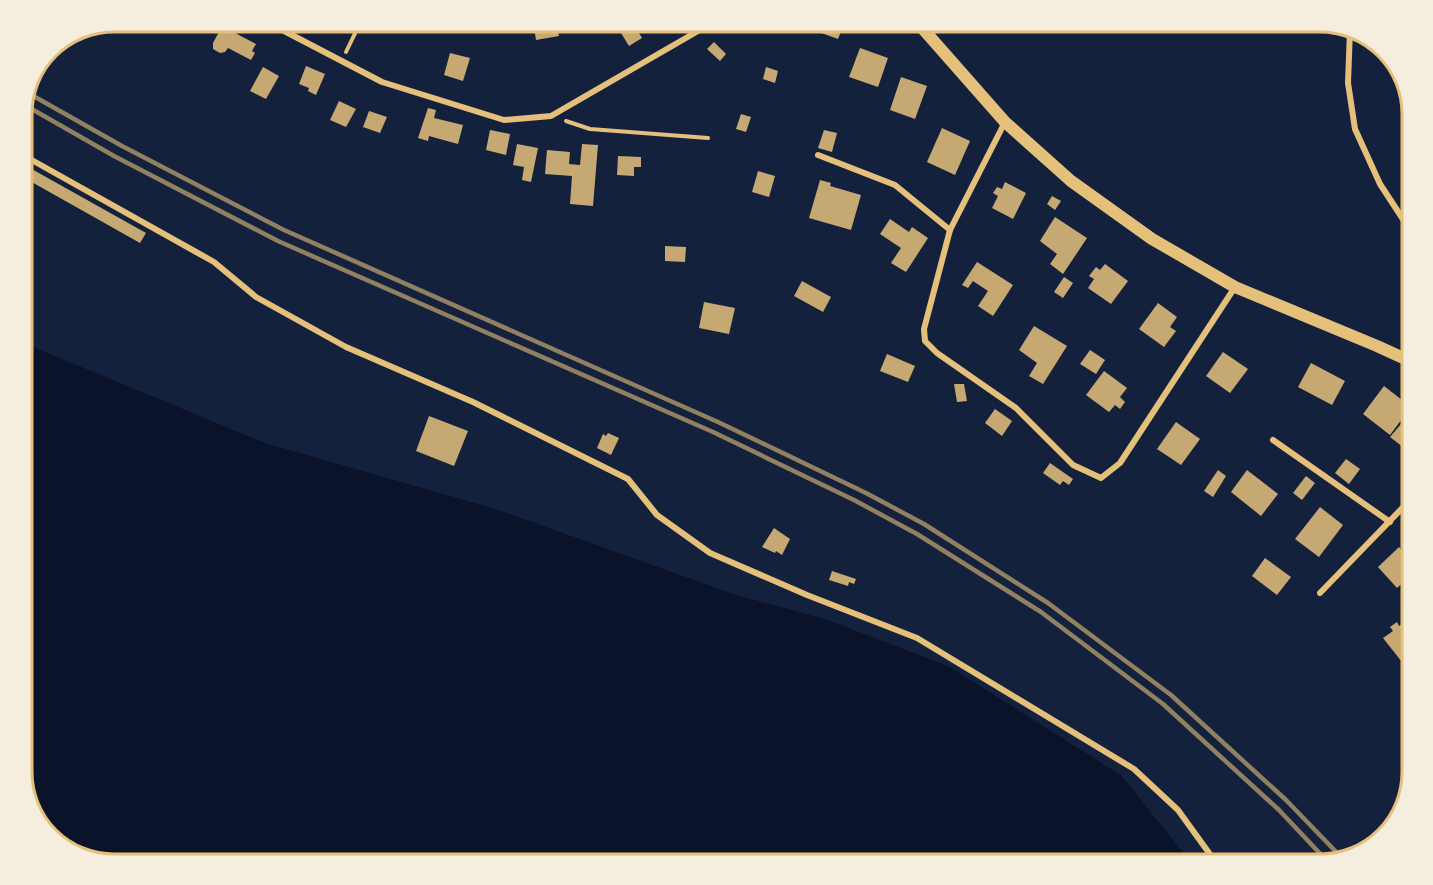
<svg xmlns="http://www.w3.org/2000/svg" width="1433" height="885" viewBox="0 0 1433 885" font-family="'Open Sans',sans-serif">
  <rect width="100%" height="100%" fill="#14213d"/>
  <polygon fill="#0b132b" points="21,342 265,443 499,510 736,595 828,620 950,667 1122,776 1192,864 114,864 62,849 33,817 21,777"/>
  <g fill="#c6a872">
    <polygon points="320,21 346,21 351,23 346,33"/>
    <polygon points="533,21 556,21 559,36 536,40"/>
    <polygon points="804,21 845,21 838,39 802,26"/>
    <polygon points="634,25 642,38 629,46 621,33"/>
    <polygon points="222,26 256,44 252,51 255,53 251,60 228,48 225,52 220,53 213,49 213,43"/>
    <polygon points="714,42 726,54 720,61 707,49"/>
    <polygon points="860,48 888,58 878,87 849,77"/>
    <polygon points="450,53 470,58 463,81 444,75"/>
    <polygon points="306,66 325,74 316,95 308,91 309,88 299,84"/>
    <polygon points="263,67 279,76 266,99 250,91"/>
    <polygon points="766,67 778,71 775,83 763,79"/>
    <polygon points="901,77 927,86 915,119 890,110"/>
    <polygon points="339,101 356,109 346,127 330,120"/>
    <polygon points="428,108 436,110 434,118 463,125 458,144 429,136 428,141 418,138"/>
    <polygon points="369,111 387,117 380,133 363,127"/>
    <polygon points="741,114 751,117 746,132 736,129"/>
    <polygon points="942,128 970,141 955,175 927,162"/>
    <polygon points="490,130 510,134 506,155 486,150"/>
    <polygon points="824,130 837,133 832,152 818,148"/>
    <polygon points="517,144 538,148 531,182 522,180 524,167 513,165"/>
    <polygon points="582,144 598,145 593,206 570,204 572,176 545,174 547,150 570,152 569,164 580,165"/>
    <polygon points="618,156 641,157 641,167 634,167 634,176 617,175"/>
    <polygon points="21,163 146,233 140,243 21,176"/>
    <polygon points="758,171 775,176 769,197 752,192"/>
    <polygon points="820,180 831,183 830,186 861,195 851,230 809,218"/>
    <polygon points="1005,182 1026,193 1013,219 992,208 998,196 993,193 997,187 1002,189"/>
    <polygon points="1052,196 1061,201 1055,210 1047,204"/>
    <polygon points="1055,217 1087,238 1063,274 1050,264 1057,254 1040,241"/>
    <polygon points="890,219 909,232 912,227 928,238 906,272 891,263 901,248 880,234"/>
    <polygon points="665,246 686,247 685,262 665,261"/>
    <polygon points="977,262 1013,285 993,316 978,306 988,291 973,281 968,288 962,285"/>
    <polygon points="1105,264 1128,281 1111,304 1088,288 1094,279 1089,276 1096,267 1100,270"/>
    <polygon points="1064,277 1073,283 1063,298 1054,292"/>
    <polygon points="802,281 831,297 823,312 794,296"/>
    <polygon points="704,302 735,308 729,334 699,328"/>
    <polygon points="1158,303 1177,317 1170,327 1176,331 1164,347 1139,329"/>
    <polygon points="1034,326 1067,346 1043,384 1029,376 1037,363 1019,350"/>
    <polygon points="1090,350 1105,360 1096,374 1080,364"/>
    <polygon points="1223,352 1248,369 1230,393 1206,376"/>
    <polygon points="887,354 915,366 908,382 880,371"/>
    <polygon points="1311,363 1345,381 1332,405 1298,387"/>
    <polygon points="1104,371 1127,388 1120,397 1125,402 1120,409 1115,405 1109,412 1086,395"/>
    <polygon points="954,384 964,384 967,401 957,402"/>
    <polygon points="1384,386 1411,407 1390,435 1363,414"/>
    <polygon points="995,409 1012,421 1002,436 985,423"/>
    <polygon points="1412,411 1412,454 1390,437"/>
    <polygon points="429,416 468,431 454,466 416,451"/>
    <polygon points="1176,422 1200,439 1181,465 1157,449"/>
    <polygon points="608,433 619,438 611,455 597,448 603,434 606,436"/>
    <polygon points="1346,459 1360,469 1349,484 1335,473"/>
    <polygon points="1050,463 1073,479 1069,485 1063,481 1060,485 1043,473"/>
    <polygon points="1218,470 1226,476 1213,497 1204,491"/>
    <polygon points="1247,470 1278,494 1261,516 1231,492"/>
    <polygon points="1306,476 1315,483 1302,500 1293,493"/>
    <polygon points="1320,507 1343,525 1319,557 1295,539"/>
    <polygon points="1408,516 1412,521 1412,535 1401,522"/>
    <polygon points="774,528 790,539 782,555 776,551 775,553 762,547"/>
    <polygon points="1399,547 1412,562 1412,574 1397,588 1378,567"/>
    <polygon points="1265,558 1291,577 1277,595 1252,576"/>
    <polygon points="832,571 856,579 854,584 849,582 848,586 829,580"/>
    <polygon points="1412,617 1412,655 1402,662 1383,638 1393,631 1390,627 1397,622 1399,626"/>
  </g>
  <g fill="none" stroke-linecap="round" stroke-linejoin="round">
    <g stroke="#e5c07b" stroke-width="4">
      <polyline points="346,52 361,21"/>
      <polyline points="566,121 590,129 708,138"/>
    </g>
    <g stroke="#e5c07b" stroke-width="6">
      <polyline points="265,21 382,82 504,120 551,116 698,31 710,21"/>
      <polyline points="1350,30 1348,83 1355,129 1380,184 1412,233"/>
      <polyline points="1005,122 950,230 924,329 925,341 937,353 1016,408 1073,465 1101,478 1120,463 1235,287"/>
      <polyline points="21,154 214,262 256,297 346,347 473,402 628,479 657,515 710,553 807,595 917,638 1134,769 1178,810 1217,864"/>
      <polyline points="818,155 895,185 950,230"/>
      <polyline points="1273,440 1390,522"/>
      <polyline points="1320,593 1412,498"/>
    </g>
    <polyline stroke="#e5c07b" stroke-width="12" points="916,21 1005,122 1071,181 1152,239 1235,287 1377,346 1412,362"/>
    <g stroke="#918062" stroke-width="4.5">
      <polyline points="28,93 122,146 284,230 718,422 866,493 924,524 1048,603 1171,695 1286,800 1342,858"/>
      <polyline points="23,104 114,156 278,241 713,432 854,500 917,534 1041,612 1163,704 1279,810 1328,862"/>
    </g>
  </g>
  <path d="M0 0H1433V885H0ZM114 32H1320A82 82 0 0 1 1402 114V772A82 82 0 0 1 1320 854H114A82 82 0 0 1 32 772V114A82 82 0 0 1 114 32Z" fill="#f5edde" fill-rule="evenodd"/>
  <path fill="none" stroke="#e5c07b" stroke-width="3" d="M114 32H1320A82 82 0 0 1 1402 114V772A82 82 0 0 1 1320 854H114A82 82 0 0 1 32 772V114A82 82 0 0 1 114 32Z"/>
</svg>
